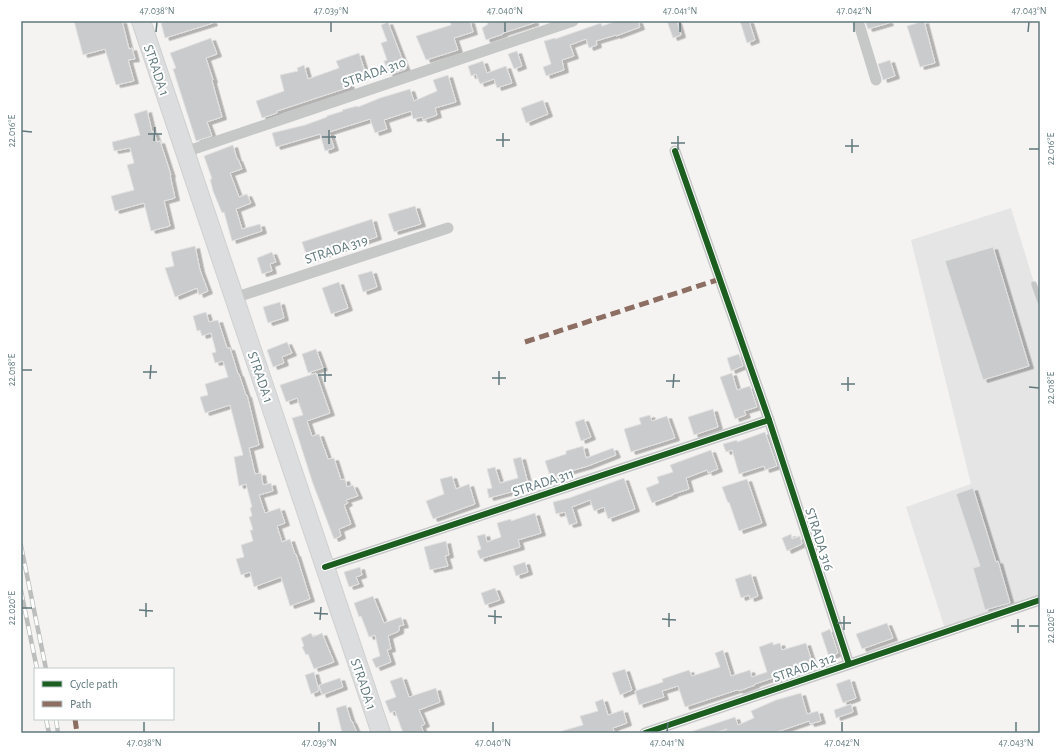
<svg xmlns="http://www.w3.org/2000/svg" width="1061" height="754" viewBox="0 0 1061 754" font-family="'Alegreya Sans',sans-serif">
  <defs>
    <filter id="shadow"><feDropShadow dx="4.5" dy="2.5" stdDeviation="0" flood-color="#0004"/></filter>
  </defs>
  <rect width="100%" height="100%" fill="#f4f3f2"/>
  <polygon fill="#e4e5e4" points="1011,208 1040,302 1040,597 945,629 906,507 971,484 911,240"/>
  <g fill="#cacbcc" stroke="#e3e2e2" filter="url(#shadow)">
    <polygon points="74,21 122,21 129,49 132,48 135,59 128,60 134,81 116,85 105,49 83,55"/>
    <polygon points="168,21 212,21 213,23 165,38 161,23"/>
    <polygon points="450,21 470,21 473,32 454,38 458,50 426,60 416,36 451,25"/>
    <polygon points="487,21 534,21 534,23 503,33 503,34 486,40 482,28 488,24"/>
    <polygon points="616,21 638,21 640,27 616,36 616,35 596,41 597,45 589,48 586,39 570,45 574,56 562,60 564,70 546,76 543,67 551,64 544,41 555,38 555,39 601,23 602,26"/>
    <polygon points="667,21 677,21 681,35 673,38"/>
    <polygon points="740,21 749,21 755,40 747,43"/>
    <polygon points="865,21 888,21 889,23 868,29"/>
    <polygon points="924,21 935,63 920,67 907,26"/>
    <polygon points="388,22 406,69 389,75 384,61 387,60 381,43 387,41 381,25"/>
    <polygon points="211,38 217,54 206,58 213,80 212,81 222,117 207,122 212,136 196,141 173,69 176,68 170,53"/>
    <polygon points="517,51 522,66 514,69 508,54"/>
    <polygon points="359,53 365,72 347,78 350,87 277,111 277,113 262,118 256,101 284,91 280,75 298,71 297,68 304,65 308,79 339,68 336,61"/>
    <polygon points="890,60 895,76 883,80 878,64"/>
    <polygon points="483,61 487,73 506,66 512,83 497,88 494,79 480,84 476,74 471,76 468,66"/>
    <polygon points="448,75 456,102 435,108 437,115 423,120 422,117 413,119 411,111 384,120 387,129 375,133 370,119 329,132 334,148 325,151 320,134 276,147 272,133 305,125 327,117 327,116 343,111 342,110 357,106 358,107 380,98 410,89 414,101 437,91 433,80"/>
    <polygon points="543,100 548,114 526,123 521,108"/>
    <polygon points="147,110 152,132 154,132 157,142 160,141 171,175 170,175 175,198 164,201 170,226 151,231 144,203 115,211 111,196 134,190 127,165 134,163 130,148 114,151 112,142 140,135 134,114"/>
    <polygon points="233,145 237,159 238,159 242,169 230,173 239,197 247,194 251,203 236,209 242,229 260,224 262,231 232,241 224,212 222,213 213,191 210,179 212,179 204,156"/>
    <polygon points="415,206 421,224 394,232 388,214"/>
    <polygon points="372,219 377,237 308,260 302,242"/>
    <polygon points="195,246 200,270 208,291 199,295 197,288 175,297 165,268 174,266 171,252"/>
    <polygon points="993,247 1029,366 983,380 945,261"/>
    <polygon points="272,252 276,262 270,264 272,271 262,274 257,258"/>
    <polygon points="372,271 377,287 363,292 358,275"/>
    <polygon points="339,282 348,308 331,314 322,288"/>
    <polygon points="280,302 284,318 268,323 263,307"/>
    <polygon points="206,312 209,322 218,320 227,348 230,348 238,374 239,374 246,395 247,395 259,445 249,448 255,474 261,473 263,485 271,483 273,491 259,495 265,513 280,508 285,523 277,526 282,542 290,539 295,554 296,554 310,599 290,606 281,577 254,587 250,572 241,575 236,559 244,557 241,545 253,541 250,530 253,530 249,517 252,516 250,508 252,507 246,484 239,486 234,457 243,455 230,405 205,413 200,397 208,395 205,384 228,377 223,361 215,363 212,353 216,352 211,333 202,336 200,330 197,331 193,316"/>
    <polygon points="287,342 292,353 282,357 284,363 273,367 267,350"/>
    <polygon points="316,349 323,368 308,373 302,354"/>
    <polygon points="739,354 743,366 731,371 727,358"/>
    <polygon points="316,373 330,413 307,421 312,436 319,434 328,459 334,458 341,480 345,479 347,487 353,485 358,496 346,500 348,503 344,505 351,524 339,529 341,536 334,539 312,481 292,418 303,415 297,398 286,402 280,385"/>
    <polygon points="732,373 737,390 750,386 757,407 744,411 746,415 735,419 720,377"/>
    <polygon points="713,409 718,427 694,435 688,417"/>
    <polygon points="650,415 652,421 667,416 675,438 631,452 624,429 641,424 639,418"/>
    <polygon points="584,419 591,437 581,441 575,422"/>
    <polygon points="765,432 777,466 765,470 764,466 739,474 732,450 726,452 723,444 737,440 737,442"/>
    <polygon points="583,446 586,458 613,448 616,455 588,466 560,474 561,476 551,479 545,461 566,454 566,451"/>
    <polygon points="711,450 718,469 708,473 707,470 686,478 689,489 673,494 673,495 652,503 646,488 659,483 657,477 673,472 670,465"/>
    <polygon points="521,457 529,487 489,498 487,489 492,488 487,469 495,467 500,483 518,478 513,459"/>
    <polygon points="452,476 456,489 469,484 475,504 433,519 426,501 444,494 440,479"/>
    <polygon points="624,478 635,509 608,519 604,507 594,511 590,500 572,507 577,523 569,525 565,512 556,514 553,502 569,498"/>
    <polygon points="747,479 762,523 739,531 729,502 728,503 722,487"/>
    <polygon points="973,488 996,562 998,561 1010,603 985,610 973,568 980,566 956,494"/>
    <polygon points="535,513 541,533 518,540 520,547 480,559 477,551 481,549 477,536 485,534 487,542 501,537 497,523 511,519 511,521"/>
    <polygon points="791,534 792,539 800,536 802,544 787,551 782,538"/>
    <polygon points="446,541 449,555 445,556 448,566 430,570 424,547"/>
    <polygon points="525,562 528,572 516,576 513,566"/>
    <polygon points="360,567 362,575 356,577 359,584 349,587 344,572"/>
    <polygon points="751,574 758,596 750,599 749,595 741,598 735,579"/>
    <polygon points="495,588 500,600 485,605 481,593"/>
    <polygon points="373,596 384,623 401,617 404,625 399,626 399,631 388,636 391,649 387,650 391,662 376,668 372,659 380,656 375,635 369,637 361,616 359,617 354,603"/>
    <polygon points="887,623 893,638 862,649 856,634"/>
    <polygon points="830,629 838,653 829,657 821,633"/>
    <polygon points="311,633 313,637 322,633 334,662 314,669 308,654 306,655 302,647 304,646 301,638"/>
    <polygon points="773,642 773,645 780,643 782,650 806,643 812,662 804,665 805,669 797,672 796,670 755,684 755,685 739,691 738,690 737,690 685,707 678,686 662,691 664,697 639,705 635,691 663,682 662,679 689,670 692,676 720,667 715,653 723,650 731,676 750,670 752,677 767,672 759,647"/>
    <polygon points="625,669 632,690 620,695 612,673"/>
    <polygon points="314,672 319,691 311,694 305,675"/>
    <polygon points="402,677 409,697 436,688 440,702 419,710 425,724 421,726 424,733 403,733 395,711 390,713 385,701 396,697 390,681"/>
    <polygon points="340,678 343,687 322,695 319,685"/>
    <polygon points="850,679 856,698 843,703 836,684"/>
    <polygon points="801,693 807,714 818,711 821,721 810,724 809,721 774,733 718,733 727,729 714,733 693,733 693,731 735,717 738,725 754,718 751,711 776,700"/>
    <polygon points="603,699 608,715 623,710 627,723 613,728 614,731 607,733 563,733 562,731 583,725 580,716 598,711 595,702"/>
    <polygon points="851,704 853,712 836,718 834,710"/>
    <polygon points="346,705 351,721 352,721 357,733 342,733 336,708"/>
  </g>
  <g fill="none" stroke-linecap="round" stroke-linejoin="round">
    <defs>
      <polyline id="primary" points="141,21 381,733"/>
    </defs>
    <use href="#primary" stroke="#d0d0d0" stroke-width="20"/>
    <polyline stroke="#c6c8c8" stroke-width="5.5" points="1034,284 1040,301"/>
    <g stroke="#c6c8c8" stroke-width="11">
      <polyline points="858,21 876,80"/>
      <polyline points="675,151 769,420 849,664"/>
      <polyline points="185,152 573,21"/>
      <polyline points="234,298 448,228"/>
      <polyline points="325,567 769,420"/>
      <polyline points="645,733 1040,600"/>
    </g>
    <use href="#primary" stroke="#dcddde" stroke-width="18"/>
    <defs>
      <g id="rail">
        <polyline points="21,546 46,669"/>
        <polyline points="21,591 37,669"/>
        <polyline points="46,719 49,733"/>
        <polyline points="56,719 58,733"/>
      </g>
    </defs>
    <use href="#rail" stroke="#bcbebe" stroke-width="4.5"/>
    <use href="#rail" stroke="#fff" stroke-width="3" stroke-dasharray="9" stroke-linecap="butt"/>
    <g stroke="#8d6e63" stroke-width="5" stroke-dasharray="10 5" stroke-linecap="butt">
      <polyline points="525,342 720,279"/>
      <polyline points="75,719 77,733"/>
    </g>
    <defs>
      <g id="cycleway">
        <polyline points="675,151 769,420 849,664"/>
        <polyline points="325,567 769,420"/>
        <polyline points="645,733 1040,600"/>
      </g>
    </defs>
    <use href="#cycleway" stroke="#fff" stroke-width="8"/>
    <use href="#cycleway" stroke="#1b5e20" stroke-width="6"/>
  </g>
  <path fill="none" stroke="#60787c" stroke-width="1.5" d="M156 32 157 22M331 32V22M505 32V22M680 32V22M854 32V22M1028 32 1029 22M22 131 32 132M148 134H162M322 137H336M496 140H510M154 141 155 127M671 143H685M329 144V130M845 146H859M503 147V133M1029 149H1039M678 150V136M852 153V139M22 370H32M143 372H157M318 375H332M492 378H506M150 379 151 365M666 381H680M325 382V368M841 384H855M499 385V371M1029 387 1039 388M673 388 674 374M848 391V377M22 608H32M139 610 153 611M314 613 328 614M488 616 502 617M146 617V603M662 619 676 620M320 620 321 607M837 623H851M495 624V610M1011 626H1025M1029 626H1039M669 627V613M844 630V616M1018 633V619M144 732V722M319 732V722M493 732V722M667 732 668 722M842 732V722M1016 732V722"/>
  <g text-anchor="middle" stroke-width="4" stroke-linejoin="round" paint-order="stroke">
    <g font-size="14" fill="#60787c" stroke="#fff">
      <text transform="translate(157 70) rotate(71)" y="5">STRADA 1</text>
      <text transform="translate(374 72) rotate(-19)" y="5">STRADA 310</text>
      <text transform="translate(336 249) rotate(-18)" y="5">STRADA 319</text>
      <text transform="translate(261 377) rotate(71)" y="5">STRADA 1</text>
      <text transform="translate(543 482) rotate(-18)" y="5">STRADA 311</text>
      <text transform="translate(820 539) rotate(72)" y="5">STRADA 316</text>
      <text transform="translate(804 667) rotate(-19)" y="5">STRADA 312</text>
      <text transform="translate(364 684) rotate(71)" y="5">STRADA 1</text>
    </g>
  </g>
  <rect width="1061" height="754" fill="none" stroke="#ffffff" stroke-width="44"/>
  <rect x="34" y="668" width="140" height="52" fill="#ffffff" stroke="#bfc9cb"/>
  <rect x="42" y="681" width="20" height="6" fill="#1b5e20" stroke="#bfc9cb"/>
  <text x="70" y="688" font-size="12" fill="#60787c">Cycle path</text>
  <rect x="42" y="701" width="20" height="6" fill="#8d6e63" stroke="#bfc9cb"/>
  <text x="70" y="708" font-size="12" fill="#60787c">Path</text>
  <rect x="22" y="22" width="1017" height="710" fill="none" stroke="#60787c" stroke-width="1.5"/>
  <g font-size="10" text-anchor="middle" fill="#60787c">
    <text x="157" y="14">47.038°N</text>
    <text x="331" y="14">47.039°N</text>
    <text x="505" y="14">47.040°N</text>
    <text x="680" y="14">47.041°N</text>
    <text x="854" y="14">47.042°N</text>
    <text x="1029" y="14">47.043°N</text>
    <text transform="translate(11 131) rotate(-90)" y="4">22.016°E</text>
    <text transform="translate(1050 149) rotate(-90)" y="4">22.016°E</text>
    <text transform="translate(11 370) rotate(-90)" y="4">22.018°E</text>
    <text transform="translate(1050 388) rotate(-90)" y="4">22.018°E</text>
    <text transform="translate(11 608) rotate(-90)" y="4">22.020°E</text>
    <text transform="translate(1050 626) rotate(-90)" y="4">22.020°E</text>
    <text x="144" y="746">47.038°N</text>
    <text x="319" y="746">47.039°N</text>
    <text x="493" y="746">47.040°N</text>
    <text x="667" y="746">47.041°N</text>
    <text x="842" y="746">47.042°N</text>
    <text x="1016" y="746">47.043°N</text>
  </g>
</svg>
